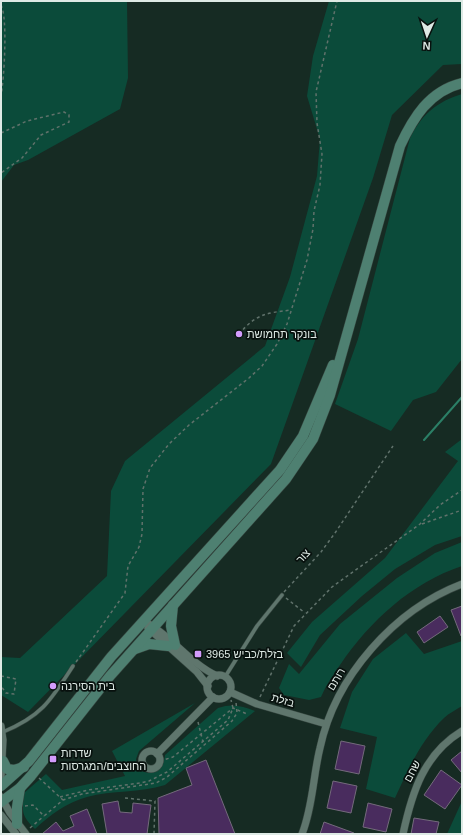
<svg xmlns="http://www.w3.org/2000/svg" width="463" height="835" viewBox="0 0 463 835" font-family="Arial,Heebo,sans-serif">
  <rect width="100%" height="100%" fill="#162b23"/>
  <g fill="#0b4b3a">
    <polygon points="1,1 127,1 128,78 120,109 28,160 14,165 1,182"/>
    <polygon points="329,1 462,1 462,64 443,65 392,115 373,178 271,464 28,712 1,695 1,657 20,658 107,576 111,491 125,461 265,346 290,277 317,176 320,139 307,96 313,56"/>
    <path d="M462 94V359L436 392 413 400 391 431 335 404 358 339 410 138C421 115 438 101 462 94Z"/>
    <polygon points="462,439 462,536 435,545 395,569 362,596 320,635 301,667 287,653 312,622 385,558 458,461 445,452"/>
    <path d="M462 542V566C411 583 370 621 340 665 333 675 326 685 321 697L309 700 284 695 279 688 289 664 299 674 340 624 397 578 435 553Z"/>
    <path d="M406 633 424 654 462 641V706C456 710 449 713 444 718 421 740 408 770 395 798L366 789 377 737 340 728 352 692 373 659Z"/>
    <path d="M195 703 139 751 136 759 137 768C148 778 164 771 165 755L218 708C232 703 242 706 255 711L165 785C140 793 112 790 87 797 66 803 50 815 35 829 21 815 22 812 24 793L46 774 62 790 125 776 112 751Z"/>
    <polygon points="462,801 462,834 447,834"/>
  </g>
  <g fill="none" stroke-linecap="round" stroke-linejoin="round">
    <polyline stroke="#2b7f66" stroke-width="2" points="424,440 462,397"/>
  </g>
  <g fill="#492c5e" stroke="#746a7c">
    <polygon points="462,606 462,636 461,636 451,610"/>
    <polygon points="440,616 448,627 424,643 417,632"/>
    <polygon points="341,741 365,746 359,774 335,769"/>
    <polygon points="462,751 462,773 451,760"/>
    <polygon points="206,760 235,834 159,834 158,798 192,785 186,768"/>
    <polygon points="441,770 462,785 445,809 424,795"/>
    <polygon points="333,781 357,786 351,813 327,808"/>
    <polygon points="118,801 120,812 132,813 133,803 151,805 147,834 107,834 102,804"/>
    <polygon points="368,803 392,809 386,832 363,827"/>
    <polygon points="87,809 97,834 42,834 56,822 63,831 74,826 70,816"/>
    <polygon points="414,818 439,822 436,834 411,834"/>
    <polygon points="324,822 354,833 354,834 320,834"/>
  </g>
  <g fill="none" stroke-linecap="round" stroke-linejoin="round">
    <defs>
      <g id="lane">
        <polyline points="225,677 257,626 282,595"/>
        <path d="M3 732C42 716 51 700 73 666"/>
      </g>
      <g id="street">
        <path d="M144 621C171 635 189 663 217 676"/>
        <polyline points="148,628 197,672 208,686"/>
        <circle cx="219" cy="687" r="12"/>
        <polyline points="230,692 257,704 326,724"/>
        <polyline points="1,726 3,740 1,779"/>
        <circle cx="151" cy="760" r="9"/>
        <polyline points="157,754 213,697"/>
        <polyline points="1,797 10,813 26,834"/>
        <polyline points="1,815 16,834"/>
        <path d="M302 834C313 806 313 776 320 748 335 677 394 610 462 584"/>
        <path d="M403 834C412 792 424 754 462 731"/>
      </g>
      <g id="secondary">
        <polyline points="173,605 171,626 175,645"/>
        <polyline points="135,649 149,644 168,646"/>
        <polyline points="3,761 7,769 14,770 24,767"/>
        <polyline points="1,786 29,761 111,657 280,470 303,436 333,365"/>
        <path d="M1 802 20 788 31 776 110 676 286 479 313 439 330 395 400 146C413 118 429 91 462 83"/>
        <polyline points="17,824 17,807 20,788"/>
      </g>
    </defs>
    <use href="#lane" stroke="#374741" stroke-width="4.5"/>
    <use href="#street" stroke="#374741" stroke-width="8"/>
    <use href="#secondary" stroke="#374741" stroke-width="11"/>
    <g stroke="#60726b" stroke-width="1.5" stroke-dasharray="3 3" stroke-linecap="butt">
      <path d="M1 5C8 18 4 80 1 96"/>
      <polyline points="1,133 27,121 64,112 69,115 69,122 41,135 22,158 1,173"/>
      <path d="M239 334C256 314 266 313 291 310"/>
      <polyline points="422,524 462,510"/>
      <polyline points="284,592 321,552 335,533 393,446"/>
      <polyline points="286,598 305,613"/>
      <polyline points="76,662 125,593 128,566 139,547 142,534 143,489 150,468 169,444 189,425 249,378 262,366 277,344 287,324 307,260 313,229 314,211 320,185 322,154 317,123 316,92 337,1"/>
      <polyline points="1,676 16,679 14,694 6,693 1,686"/>
      <polyline points="260,697 294,626 332,587 420,524 440,505 462,490"/>
      <polyline points="198,722 203,742"/>
      <polyline points="160,761 173,757 233,708 247,714"/>
      <polyline points="39,778 63,800"/>
      <polyline points="60,797 88,790 140,783 149,781 167,772 228,720 233,708 231,700"/>
      <polyline points="125,798 155,801 154,834"/>
      <polyline points="25,806 33,805 44,816 63,800 82,794 156,783 167,777 232,721 237,713 236,702"/>
      <polyline points="30,828 44,816"/>
    </g>
    <use href="#lane" stroke="#5f766d" stroke-width="3.5"/>
    <use href="#street" stroke="#5f766d" stroke-width="7"/>
    <use href="#secondary" stroke="#4e8071" stroke-width="10"/>
  </g>
  <g fill="#d39cfd" stroke="#08110e" stroke-width="1.5">
    <circle cx="239" cy="334" r="4"/>
    <rect x="194" y="650" width="8" height="8" rx="2"/>
    <circle cx="53" cy="686" r="4"/>
    <rect x="49" y="755" width="8" height="8" rx="2"/>
  </g>
  <g text-anchor="middle" stroke-width="3.5" stroke-linejoin="round" paint-order="stroke">
    <g font-size="11" fill="#deeae5" stroke="#08110e" text-anchor="start">
      <text x="247" y="338">בונקר תחמושת</text>
      <text x="206" y="658">בזלת/כביש 3965</text>
      <text x="61" y="690">בית הסירנה</text>
      <text x="61" y="757">שדרות<tspan x="61" dy="13">החוצבים/המגרסות</tspan></text>
    </g>
    <g font-size="11" fill="#deeae5" stroke="#08110e">
      <text transform="translate(303 556) rotate(-47)" y="4">צור</text>
      <text transform="translate(336 679) rotate(-59)" y="4">רותם</text>
      <text transform="translate(283 700) rotate(16)" y="4">בזלת</text>
      <text transform="translate(412 771) rotate(-62)" y="4">שחם</text>
    </g>
  </g>
  <rect width="463" height="835" fill="none" stroke="#deeae5" stroke-width="4"/>
  <g transform="translate(427 36) rotate(183)" stroke="#08110e" stroke-width="3" paint-order="stroke">
  <path d="M0-3L7 15L0 10L-7 15Z" fill="#deeae5"/>
  <text y="-6" font-size="11" font-weight="bold" text-anchor="middle" fill="#deeae5">N</text>
  </g>
</svg>
